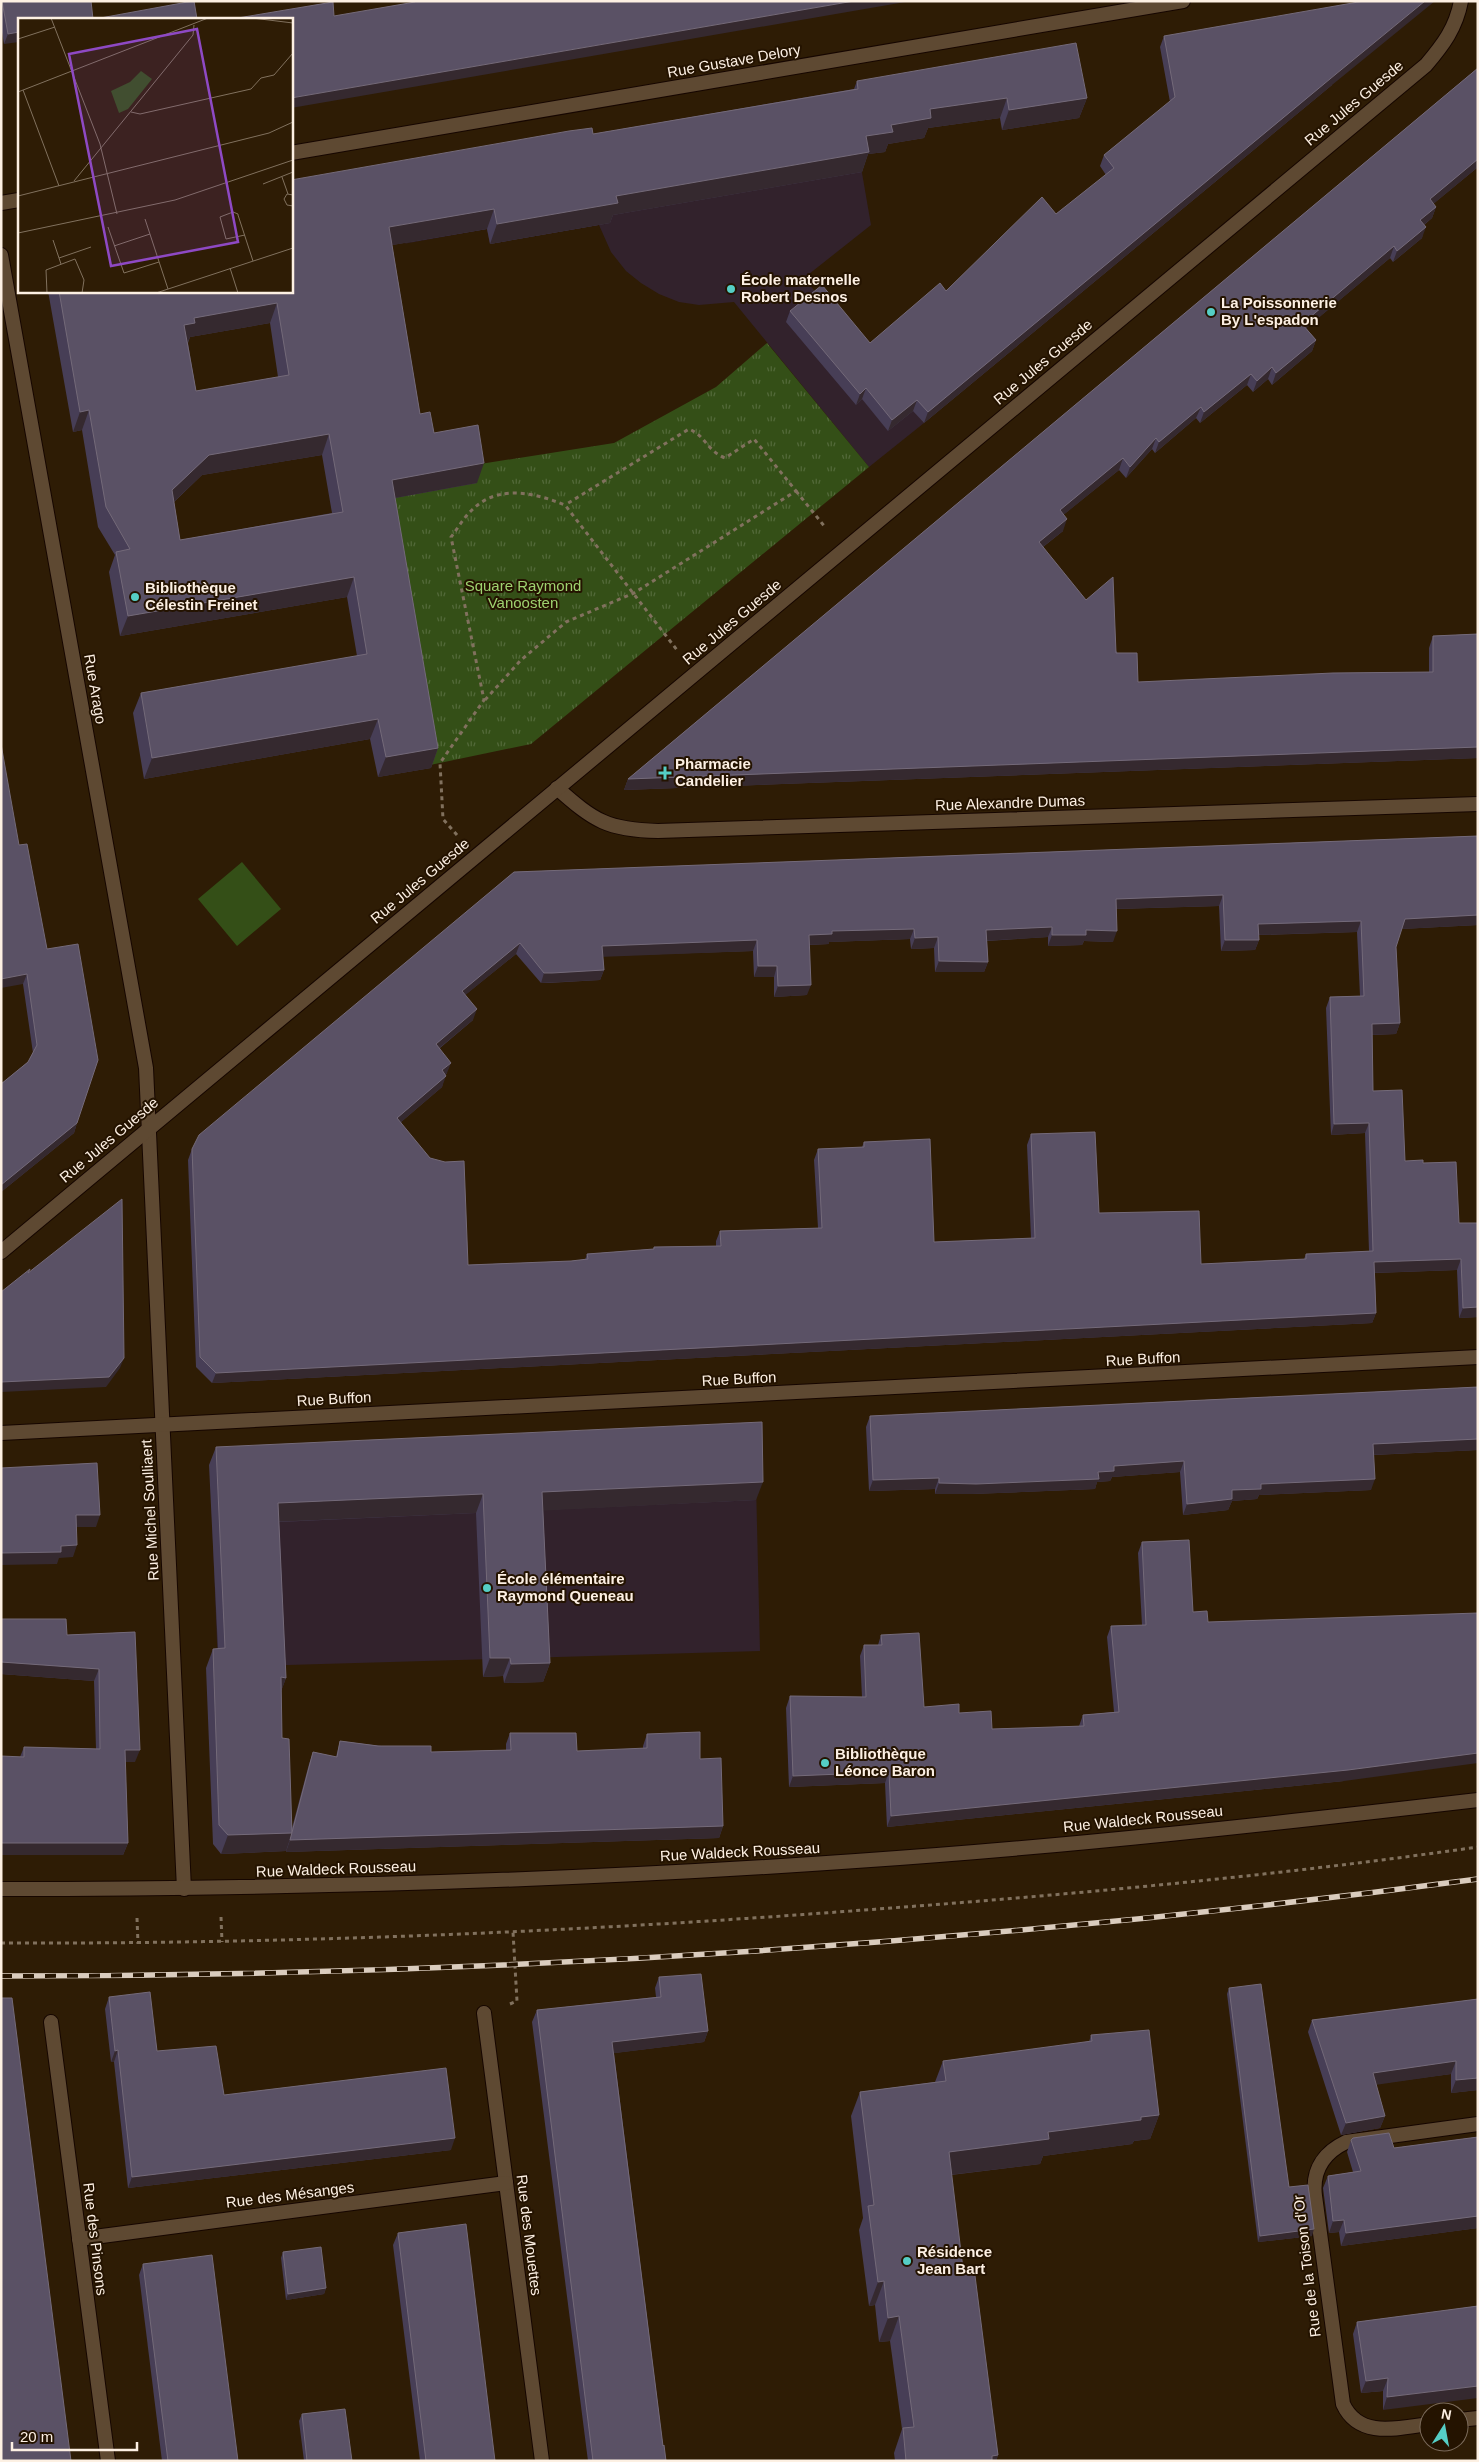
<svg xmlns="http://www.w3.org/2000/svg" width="1479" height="2462" viewBox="0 0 1479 2462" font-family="Helvetica,sans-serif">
  <defs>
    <pattern id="park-tufts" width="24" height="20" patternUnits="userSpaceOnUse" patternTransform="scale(1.25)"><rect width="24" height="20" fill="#344f17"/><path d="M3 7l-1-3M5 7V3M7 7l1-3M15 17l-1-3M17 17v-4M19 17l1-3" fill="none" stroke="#526939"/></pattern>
  </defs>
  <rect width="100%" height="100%" fill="#2e1c05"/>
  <g fill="#32222c">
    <polygon points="851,109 871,225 804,278 924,423 869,467 734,302 699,305 679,302 659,294 641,283 626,271 611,252 599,225 490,244 487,229 403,244"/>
    <polygon points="755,1441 760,1651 218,1667 210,1471"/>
  </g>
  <polygon fill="#344f17" points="242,862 281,909 237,946 198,899"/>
  <polygon fill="url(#park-tufts)" points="767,343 869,467 531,744 430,765 383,500 474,465 614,443 716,387"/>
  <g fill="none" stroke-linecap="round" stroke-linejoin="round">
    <defs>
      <g id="minor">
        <polyline points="1,255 146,1068 184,1889"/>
        <path d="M557 788C594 821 608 830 658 831L1478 804"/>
        <path d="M1 1252 1426 65C1443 45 1456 28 1461 1"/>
        <polyline points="1,1433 1478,1357"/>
        <path d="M1 1889C286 1889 571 1881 856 1861 1064 1847 1271 1824 1478 1800"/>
        <polyline points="484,2013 542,2461"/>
        <polyline points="51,2022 108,2461"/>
        <polyline points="79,2239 506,2183"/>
        <polyline points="1459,2420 1478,2418"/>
        <path d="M1429 2424C1398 2428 1359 2439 1343 2404L1315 2196C1312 2171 1323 2153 1346 2142L1478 2124"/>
      </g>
      <g id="tertiary">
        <polyline points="291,153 1183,1"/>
        <polyline points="1,203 19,200"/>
      </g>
    </defs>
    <use href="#minor" stroke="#160600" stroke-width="16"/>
    <use href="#tertiary" stroke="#160600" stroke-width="16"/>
    <g stroke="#81715e" stroke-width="3" stroke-dasharray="4 4" stroke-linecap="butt">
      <polyline points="796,491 825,527"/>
      <path d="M485 700 521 660 566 622 634 593 796 491 754 439 725 458C707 451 706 436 689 429L565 505"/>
      <path d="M457 835 443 819 440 763 484 700 451 537C458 528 464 517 473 509 499 484 535 493 565 505L677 650"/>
      <polyline points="221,1917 222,1942"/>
      <polyline points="137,1918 138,1944"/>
      <path d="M1 1943C289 1944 577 1932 864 1910 1069 1895 1274 1876 1478 1847"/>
      <polyline points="510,2004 517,2001 513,1932"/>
    </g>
    <use href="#minor" stroke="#5e4932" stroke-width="14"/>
    <use href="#tertiary" stroke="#5e4932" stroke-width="14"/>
    <defs>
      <path id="rail" d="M1 1976C494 1976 989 1944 1478 1879"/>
    </defs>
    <use href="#rail" stroke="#daccbe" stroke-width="5.5"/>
    <use href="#rail" stroke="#241300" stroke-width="4" stroke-dasharray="11" stroke-linecap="butt"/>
  </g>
  <g fill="#473e56" fill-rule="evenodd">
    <polygon points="1,1 91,1 4,44 1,27"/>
    <polygon points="1164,36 1332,85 924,423 913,411 888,431 862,399 856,405 786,322 790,311 870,343 1056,214 1106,175 1100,166 1104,155 1170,102 1160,47"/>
    <polygon points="1478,68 1478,167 1433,204 1436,207 1432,218 1424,225 1422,238 1393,262 1390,258 1306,328 1316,340 1312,351 1272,385 1268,379 1253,392 1247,385 1200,423 1196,418 1155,453 1152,449 1126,478 1119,470 1063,515 1063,531 1043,547 1138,682 1429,672 1429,648 1433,636 1478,634 1478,758 624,790 628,779"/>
    <path d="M857 81 1087 98 1079 118 1002 130 1000 118 928 128 924 138 888 144 885 152 868 154 862 172 613 215 610 223 490 244 487 229 392 245 420 414 434 433 477 483 395 498 438 748 431 768 378 777 370 739 144 779 133 713 141 693 357 656 347 597 120 636 109 572 115 555 98 527 82 430 73 432 48 291H291L593 134 854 89ZM270 323 278 377 196 391 188 343 190 337ZM322 455 332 513 180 540 174 502 202 475Z"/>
    <path d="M1478 836V925L1401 929 1396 947 1400 1023 1396 1034 1372 1035 1373 1091 1405 1161 1423 1163 1459 1223 1478 1317 1459 1318 1457 1270 1375 1273 1376 1313 1372 1323 212 1383 196 1367 188 1160 192 1149 514 872ZM1219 906 1221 951 1255 950 1259 940 1258 935 1357 932 1360 996 1330 997 1326 1008 1331 1135 1365 1133 1369 1251 1306 1254 1304 1259 1201 1264 1099 1213 1031 1134 1027 1145 1031 1238 934 1242 864 1142 862 1147 818 1149 814 1160 818 1228 720 1231 716 1241V1246L654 1247 653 1249 587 1254 585 1260 571 1261 468 1265 401 1122 442 1087 445 1075 447 1073 440 1048 473 1020 465 995 516 954 541 983H548L600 980 604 970 603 956 753 951 754 977H774V997L807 995 809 945 829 944V942L910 939 911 949 934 948 935 972H984L988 962 987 941 1048 937V946L1082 945 1084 941 1113 942 1116 909Z"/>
    <polygon points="19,845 77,1123 74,1133 1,1192 1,1084 28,1062 33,1053 23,984"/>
    <polygon points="1478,1387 1478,1450 1374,1455 1371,1490 1259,1495 1257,1499 1232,1501 1228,1510 1183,1515 1180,1472 1112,1477 1110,1481 1097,1482 1095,1489 972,1494 935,1494 935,1489 869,1491 866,1427 870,1416"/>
    <polygon points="216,1447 756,1500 543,1510 550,1663 543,1682 504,1683 503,1676 483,1677 476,1513 279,1522 286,1678 281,1691 282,1738 292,1828 309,1764 313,1752 336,1757 340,1741 431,1752 506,1750 506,1744 510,1733 577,1751 643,1749 643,1746 647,1734 700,1759 723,1826 719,1838 286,1852 287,1847 286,1851 221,1854 213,1844 206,1668 213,1649 218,1649 209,1465"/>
    <polygon points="1142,1542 1193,1612 1208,1622 1344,1781 887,1827 885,1783 789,1787 786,1708 790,1696 862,1697 860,1656 864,1645 878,1645 881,1635 924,1707 959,1713 992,1729 1079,1726 1083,1715 1114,1712 1107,1637 1111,1626 1142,1625 1138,1553"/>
    <polygon points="1,1619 67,1635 135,1632 135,1762 125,1762 128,1843 123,1855 20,1757 24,1747 96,1749 94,1681 1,1674"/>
    <polygon points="659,1977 708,2031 704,2042 614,2053 663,2446 666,2461 588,2461 532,2022 537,2010 656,1997 655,1988"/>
    <polygon points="1229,1988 1289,2187 1312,2236 1258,2242 1227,1994"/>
    <polygon points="109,1997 157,2051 224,2095 451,2150 128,2188 114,2062 111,2062 105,2009"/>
    <polygon points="1478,1999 1478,2090 1451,2093 1451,2074 1376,2084 1385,2116 1380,2128 1341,2135 1308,2032 1312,2020"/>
    <polygon points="1091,2035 1159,2115 1150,2139 1134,2141 1132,2144 1043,2156 1040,2164 951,2175 963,2269 998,2455 996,2461 895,2461 894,2453 902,2429 890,2341 879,2342 875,2305 869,2306 859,2230 863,2218 851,2116 860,2092 935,2082 943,2061 1089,2042"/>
    <polygon points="1478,2137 1478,2228 1341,2246 1339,2232 1329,2233 1323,2188 1328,2176 1353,2172 1347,2152 1351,2140 1394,2148"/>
    <polygon points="398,2233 495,2461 420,2461 393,2245"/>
    <polygon points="283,2252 326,2288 324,2294 286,2300 281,2258"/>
    <polygon points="143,2264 238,2461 162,2461 139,2275"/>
    <polygon points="1478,2306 1383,2410 1383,2391 1361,2393 1353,2334 1357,2322"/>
    <polygon points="302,2414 352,2461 304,2461 299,2421"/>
  </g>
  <g fill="#35292f">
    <polygon points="854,1 911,1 291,108 291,98"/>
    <polygon points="1425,1 1435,1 1332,85 924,423 928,412 1336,74"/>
    <polygon points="19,32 19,42 4,44 8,34"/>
    <polygon points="1007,98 1000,118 928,128 924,138 888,144 885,152 868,154 862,172 613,215 610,223 490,244 497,224 866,136 930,109"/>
    <polygon points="1087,98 1079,118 1002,130 1009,110"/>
    <polygon points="1478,159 1478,167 1426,210 1430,199"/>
    <polygon points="1436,207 1432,218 1416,231 1420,220"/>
    <polygon points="494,209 487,229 381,247 389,227"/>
    <polygon points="1426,227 1422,238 1393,262 1397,251"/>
    <polygon points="1394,246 1390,258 1298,335 1302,324"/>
    <polygon points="277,303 270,323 190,337 187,343 184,325 194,318"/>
    <polygon points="1316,340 1312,351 1272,385 1276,373"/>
    <polygon points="1272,367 1268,379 1253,392 1257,381"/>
    <polygon points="1251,374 1247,385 1200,423 1204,412"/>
    <polygon points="866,388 862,399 856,405 860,394"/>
    <polygon points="917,400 913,411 888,431 892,420"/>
    <polygon points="1201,407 1196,418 1155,453 1159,442"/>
    <polygon points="89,410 82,430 73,432 80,412"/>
    <polygon points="329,434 322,455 202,475 165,510 172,490 209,455"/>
    <polygon points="1156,438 1152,449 1126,478 1130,467"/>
    <polygon points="1123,458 1119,470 1056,521 1060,510"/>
    <polygon points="484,463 477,483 384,500 392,480"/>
    <polygon points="1067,519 1063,531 1035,553 1039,542"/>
    <polygon points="354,577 347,597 120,636 128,616"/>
    <polygon points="378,719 370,739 144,779 152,758"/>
    <polygon points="1478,747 1478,758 624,790 628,779"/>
    <polygon points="438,748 431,768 378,777 386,757"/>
    <polygon points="1223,895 1219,906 1112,909 1116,899"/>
    <polygon points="1478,915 1478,925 1401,929 1405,919"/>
    <polygon points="1361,921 1357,932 1254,935 1258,924"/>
    <polygon points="1052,927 1048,937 983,941 986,930"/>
    <polygon points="914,929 910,939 829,942 829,944 805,945 809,935 832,931"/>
    <polygon points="1086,930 1117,931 1113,942 1084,941 1082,945 1048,946 1052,935"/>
    <polygon points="938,937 934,948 911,949 915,938"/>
    <polygon points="757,940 753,951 599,957 602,946"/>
    <polygon points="1225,940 1259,940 1255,950 1221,951"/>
    <polygon points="520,943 516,954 458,1001 462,991"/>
    <polygon points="939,961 988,962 984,972 935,972"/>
    <polygon points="758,966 777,966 774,977 754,977"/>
    <polygon points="604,970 600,980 541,983 544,973"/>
    <polygon points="27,974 23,984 1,988 1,979"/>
    <polygon points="811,985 807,995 774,997 778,986"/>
    <polygon points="477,1009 473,1020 432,1054 436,1044"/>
    <polygon points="1400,1023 1396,1034 1368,1035 1372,1024"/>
    <polygon points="451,1063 447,1073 438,1081 442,1070"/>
    <polygon points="446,1076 442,1087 393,1129 397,1118"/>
    <polygon points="77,1123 74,1133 1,1192 1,1185"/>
    <polygon points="1369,1123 1365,1133 1331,1135 1334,1124"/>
    <polygon points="1461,1259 1457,1270 1370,1273 1374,1262"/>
    <polygon points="1478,1307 1478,1317 1459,1318 1463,1308"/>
    <polygon points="1376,1313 1372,1323 212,1383 216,1373"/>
    <polygon points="124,1358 120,1368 106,1387 1,1392 1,1382"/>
    <polygon points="1478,1439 1478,1450 1370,1455 1373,1444"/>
    <polygon points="1184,1461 1180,1472 1112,1477 1110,1481 1097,1482 1095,1489 972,1494 935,1494 939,1483 1098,1472 1114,1466"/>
    <polygon points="939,1478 935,1489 869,1491 873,1480"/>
    <polygon points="1375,1479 1371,1490 1259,1495 1257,1499 1232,1501 1228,1510 1183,1515 1187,1504 1232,1490 1261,1484"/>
    <polygon points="763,1482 756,1500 535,1511 542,1492"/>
    <polygon points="483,1494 476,1513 272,1522 278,1503"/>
    <polygon points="76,1515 100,1515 96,1527 71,1527"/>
    <polygon points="77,1545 73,1557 59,1558 57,1564 1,1565 1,1553 61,1546"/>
    <polygon points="490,1658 510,1658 503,1676 483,1677"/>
    <polygon points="1,1662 99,1669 94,1681 1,1674"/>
    <polygon points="550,1663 543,1682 504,1683 511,1664"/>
    <polygon points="281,1677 286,1678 279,1697"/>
    <polygon points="125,1750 140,1750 135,1762 121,1762"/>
    <polygon points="1478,1753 1478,1763 1344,1781 887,1827 891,1816"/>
    <polygon points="889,1772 885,1783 789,1787 793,1776"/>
    <polygon points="723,1826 719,1838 286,1852 290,1840"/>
    <polygon points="292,1833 286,1851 221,1854 228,1835"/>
    <polygon points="1,1843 128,1843 123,1855 1,1855"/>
    <polygon points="708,2031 704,2042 608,2054 612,2042"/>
    <polygon points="118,2050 114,2062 111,2062 115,2051"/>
    <polygon points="1456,2061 1451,2074 1368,2086 1373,2073"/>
    <polygon points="1478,2078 1478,2090 1451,2093 1456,2080"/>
    <polygon points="1159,2115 1150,2139 1134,2141 1132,2144 1043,2156 1040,2164 940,2176 949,2152 1048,2132 1141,2117"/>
    <polygon points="1385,2116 1380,2128 1341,2135 1346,2123"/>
    <polygon points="455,2138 451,2150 128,2188 132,2177"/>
    <polygon points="1478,2216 1478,2228 1341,2246 1346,2233"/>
    <polygon points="1344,2220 1339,2232 1329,2233 1333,2221"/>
    <polygon points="1314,2229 1312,2236 1258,2242 1260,2236"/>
    <polygon points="884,2281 875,2305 869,2306 878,2282"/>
    <polygon points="326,2288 324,2294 286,2300 288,2294"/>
    <polygon points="899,2316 890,2341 879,2342 888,2318"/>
    <polygon points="1388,2378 1383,2391 1361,2393 1366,2381"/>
    <polygon points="1478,2386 1478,2398 1383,2410 1387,2397"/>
    <polygon points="998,2455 996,2461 990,2461 992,2456"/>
  </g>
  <g fill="#5a5165" stroke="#746a79" fill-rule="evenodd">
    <polygon points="2,1 91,1 93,19 19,19 19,32 8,34"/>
    <polygon points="193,1 194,1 197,19 95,19"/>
    <polygon points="414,1 854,1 291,98 291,19 232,19 333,2 334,16 415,2"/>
    <polygon points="1364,1 1425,1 1336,74 928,412 917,400 892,420 866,388 860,394 790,311 822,285 870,343 940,283 946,291 1042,197 1056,214 1114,168 1104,155 1175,97 1164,36"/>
    <path d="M1076 43 1087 98 1009 110 1007 98 930 109 931 118 891 125 893 132 866 136 869 152 616 196 618 203 497 224 494 209 389 227 420 414 430 412 434 433 478 425 484 463 392 480 438 748 386 757 378 719 152 758 141 693 367 654 354 577 128 616 116 552 130 549 106 507 89 410 80 412 59 291H291V180L569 131 592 128 593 134 858 89 857 81ZM277 303 289 375 196 391 184 325 195 323 194 318ZM329 434 343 512 180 540 172 490 209 455Z"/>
    <polygon points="1478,68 1478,159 1430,199 1436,207 1420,220 1426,227 1397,251 1394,246 1302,324 1316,340 1276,373 1272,367 1257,381 1251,374 1204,412 1201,407 1159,442 1156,438 1130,467 1123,458 1060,510 1067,519 1039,542 1086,600 1113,577 1116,653 1137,653 1138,682 1333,673 1433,672 1433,636 1478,634 1478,747 628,779"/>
    <polygon points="1,744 19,845 27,844 47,949 78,944 98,1060 77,1123 1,1185 1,1084 28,1062 37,1045 27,974 1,979"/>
    <path d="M1478 836V915L1405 919 1396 947 1400 1023 1372 1024 1373 1091 1402 1090 1405 1161 1423 1160V1163L1456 1162 1459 1223H1478V1307L1463 1308 1461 1259 1374 1262 1376 1313 216 1373 200 1357 192 1149 199 1135 514 872ZM1223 895 1225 940H1259L1258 924 1361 921 1364 996 1330 997 1334 1124 1369 1123 1373 1251 1306 1254V1259L1201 1264 1199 1211 1099 1213 1095 1132 1031 1134 1035 1238 934 1242 930 1139 864 1142V1147L818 1149 822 1228 720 1231 721 1246 654 1247V1249L587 1254 588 1259 571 1261 468 1265 464 1161 445 1162 430 1158 397 1118 446 1076 442 1070 451 1063 436 1044 477 1009 462 991 520 943 544 973H552L604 970 602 946 757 940 758 966H777L778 986 811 985 809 935 832 934V931L914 929 915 938 938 937 939 961 988 962 986 930 1052 927V935H1086V930L1117 931 1116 899Z"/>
    <polygon points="122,1199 124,1358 109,1377 1,1382 1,1292 30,1269 28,1273"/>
    <polygon points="1478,1387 1478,1439 1373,1444 1375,1479 1261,1484 1261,1489 1232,1490 1232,1499 1187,1504 1184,1461 1114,1466 1114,1471 1098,1472 1099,1479 976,1484 939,1483 939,1478 873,1480 870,1416"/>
    <polygon points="762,1422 763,1482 542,1492 550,1663 511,1664 510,1658 490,1658 483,1494 278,1503 286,1678 281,1677 282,1738 289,1739 292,1833 228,1835 219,1825 213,1649 225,1648 216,1447"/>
    <polygon points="97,1463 100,1515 76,1515 77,1545 61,1546 61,1552 1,1553 1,1468"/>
    <polygon points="1189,1540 1193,1612 1207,1611 1208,1622 1478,1613 1478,1753 1348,1770 891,1816 889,1772 793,1776 790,1696 866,1697 864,1645 882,1645 881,1635 919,1633 924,1707 959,1704 959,1713 991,1711 992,1729 1084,1726 1083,1715 1119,1712 1111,1626 1146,1625 1142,1542"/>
    <polygon points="1,1619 66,1619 67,1635 135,1632 140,1750 125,1750 128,1843 1,1843 1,1756 24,1757 24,1747 100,1749 99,1669 1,1662"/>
    <polygon points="700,1732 700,1759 721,1758 723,1826 290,1840 313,1752 337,1757 340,1741 378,1746 431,1746 431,1752 511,1750 510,1733 576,1733 577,1751 647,1748 647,1734"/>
    <polygon points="701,1974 708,2031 612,2042 663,2446 664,2445 666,2461 593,2461 537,2010 661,1997 659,1977"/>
    <polygon points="1261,1984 1289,2187 1308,2185 1314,2229 1260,2236 1229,1988"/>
    <polygon points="150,1992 157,2051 216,2046 224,2095 446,2068 455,2138 132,2177 118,2050 115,2051 109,1997"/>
    <polygon points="1,1998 12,1998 71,2461 1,2461"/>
    <polygon points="1478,1999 1478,2078 1456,2080 1456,2061 1373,2073 1385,2116 1346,2123 1312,2020"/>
    <polygon points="1149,2030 1159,2115 1141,2117 1141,2120 1048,2132 1049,2139 949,2152 963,2269 974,2268 998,2455 992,2456 992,2461 906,2461 903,2428 914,2427 899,2316 888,2318 884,2281 878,2282 868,2206 874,2205 860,2092 946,2081 943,2061 1092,2041 1091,2035"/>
    <polygon points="1389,2133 1394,2148 1478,2137 1478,2216 1346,2233 1344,2220 1333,2221 1328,2176 1361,2171 1351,2140 1353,2138"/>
    <polygon points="466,2224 495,2461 426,2461 398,2233"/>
    <polygon points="321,2247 326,2288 288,2294 283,2252"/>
    <polygon points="212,2255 238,2461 168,2461 143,2264"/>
    <polygon points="1478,2306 1478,2386 1387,2397 1388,2378 1366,2381 1357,2322"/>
    <polygon points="345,2409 352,2461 307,2461 302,2414"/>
  </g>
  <g fill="#55cec5" stroke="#241300" stroke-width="2">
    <circle cx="731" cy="289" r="5"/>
    <circle cx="1211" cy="312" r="5"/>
    <circle cx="135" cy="597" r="5"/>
    <path d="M662.5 765.5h5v5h5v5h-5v5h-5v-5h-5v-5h5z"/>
    <circle cx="487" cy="1588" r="5"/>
    <circle cx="825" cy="1763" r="5"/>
    <circle cx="907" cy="2261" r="5"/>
  </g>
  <g text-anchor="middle" stroke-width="4" stroke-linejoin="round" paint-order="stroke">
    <g font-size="15" fill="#fdf0e3" stroke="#241300">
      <text transform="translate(734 61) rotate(-10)" y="5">Rue Gustave Delory</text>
      <text transform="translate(1354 103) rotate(-40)" y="5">Rue Jules Guesde</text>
      <text transform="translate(1043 362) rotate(-40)" y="5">Rue Jules Guesde</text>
      <text transform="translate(732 622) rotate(-40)" y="5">Rue Jules Guesde</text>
      <text transform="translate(95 689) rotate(80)" y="5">Rue Arago</text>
      <text transform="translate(1010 803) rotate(-2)" y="5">Rue Alexandre Dumas</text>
      <text transform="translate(420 881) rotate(-40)" y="5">Rue Jules Guesde</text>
      <text transform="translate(109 1140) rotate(-40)" y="5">Rue Jules Guesde</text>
      <text transform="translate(1143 1359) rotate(-3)" y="5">Rue Buffon</text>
      <text transform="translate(739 1379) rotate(-3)" y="5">Rue Buffon</text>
      <text transform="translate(334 1399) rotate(-3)" y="5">Rue Buffon</text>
      <text transform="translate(150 1510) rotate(-93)" y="5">Rue Michel Soulliaert</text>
      <text transform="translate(1143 1819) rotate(-6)" y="5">Rue Waldeck Rousseau</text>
      <text transform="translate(740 1852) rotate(-3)" y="5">Rue Waldeck Rousseau</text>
      <text transform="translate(336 1869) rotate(-2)" y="5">Rue Waldeck Rousseau</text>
      <text transform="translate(290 2195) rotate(-7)" y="5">Rue des Mésanges</text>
      <text transform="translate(529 2235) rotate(83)" y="5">Rue des Mouettes</text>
      <text transform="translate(95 2239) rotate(83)" y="5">Rue des Pinsons</text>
      <text transform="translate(1307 2266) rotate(-97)" y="5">Rue de la Toison d'Or</text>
    </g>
    <g font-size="15" font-weight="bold" fill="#fdf0e3" stroke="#241300" text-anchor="start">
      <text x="741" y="285">École maternelle<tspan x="741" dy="17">Robert Desnos</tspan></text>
      <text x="1221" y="308">La Poissonnerie<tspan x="1221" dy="17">By L'espadon</tspan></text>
      <text x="145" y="593">Bibliothèque<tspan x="145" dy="17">Célestin Freinet</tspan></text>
      <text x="675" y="769">Pharmacie<tspan x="675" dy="17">Candelier</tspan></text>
      <text x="497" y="1584">École élémentaire<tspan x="497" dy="17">Raymond Queneau</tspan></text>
      <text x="835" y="1759">Bibliothèque<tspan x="835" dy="17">Léonce Baron</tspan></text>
      <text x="917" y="2257">Résidence<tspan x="917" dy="17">Jean Bart</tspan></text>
    </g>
    <g font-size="15" fill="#9ed26f" stroke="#241300">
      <text x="523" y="591">Square Raymond<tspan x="523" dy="17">Vanoosten</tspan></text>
    </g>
  </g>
  <g transform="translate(18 18)">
    <rect width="275" height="275" fill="#2e1c05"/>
    <path d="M123 53 134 61 110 91 101 95 93 73 112 64Z" fill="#344f17"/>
    <path fill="none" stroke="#81715e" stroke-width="1" d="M33 0 82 126 99 196M234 0 275 5M0 21 37 9M5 72 41 168M0 74 190 0M113 94 122 96 233 71 243 60 256 57 275 35M264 159 270 176M56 163 175 17 176 7M245 166 275 154M275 177 269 176 266 181 269 187 275 188M0 178 251 115 275 104M127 201 150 271M90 209 106 255 141 244M0 215 157 182 275 142M227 217 208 221 202 199 215 194 220 196V197L235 243M35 222 43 246M96 228 132 216M41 240 73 229M212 250 220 275M29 275 28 252 57 241 66 262 64 275M138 275 275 230"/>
    <path fill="#8e49c4" fill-opacity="0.15" stroke="#8e49c4" stroke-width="2.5" d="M179 11 220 224 93 248 51 36Z"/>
    <rect width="275" height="275" fill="none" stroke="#fdf0e3" stroke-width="2.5"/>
  </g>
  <rect width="1479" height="2462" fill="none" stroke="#fdf0e3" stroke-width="5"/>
  <g transform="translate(1444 2427) rotate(11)"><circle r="24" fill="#241300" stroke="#7b6b5b"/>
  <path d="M0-4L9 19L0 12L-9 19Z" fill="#55cec5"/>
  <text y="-8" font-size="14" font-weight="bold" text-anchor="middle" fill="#fdf0e3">N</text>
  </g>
  <path d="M12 2442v8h125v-8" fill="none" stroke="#fdf0e3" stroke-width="2.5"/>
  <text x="20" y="2442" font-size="15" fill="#fdf0e3" stroke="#241300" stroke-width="4" paint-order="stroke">20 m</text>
</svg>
